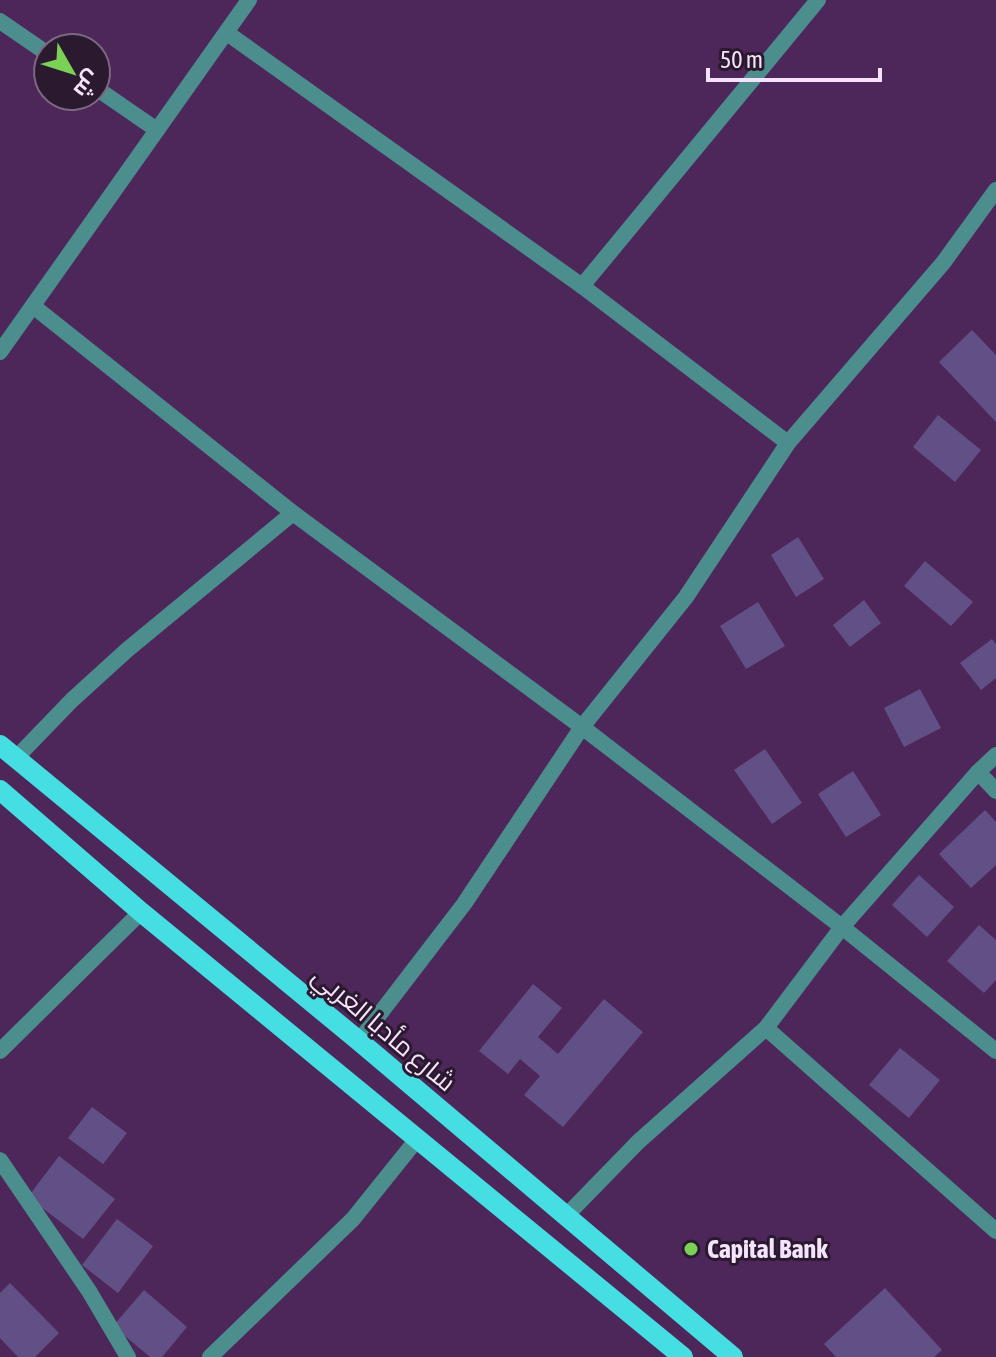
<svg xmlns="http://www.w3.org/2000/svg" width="996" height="1357" viewBox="0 0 996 1357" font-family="'Asap Condensed',Cairo,sans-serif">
  <rect width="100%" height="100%" fill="#4d2759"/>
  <g fill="#615086">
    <polygon points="972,330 996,355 996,422 939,362"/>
    <polygon points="938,415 981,450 955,482 913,447"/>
    <polygon points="798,537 824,579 796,597 771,555"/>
    <polygon points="925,561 973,602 951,626 904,586"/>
    <polygon points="864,600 881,623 850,647 833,625"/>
    <polygon points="758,602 785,646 746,669 720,626"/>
    <polygon points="992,639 996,644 996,678 981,690 960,663"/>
    <polygon points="920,689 941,728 904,747 884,708"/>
    <polygon points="765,749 802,803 772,824 734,770"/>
    <polygon points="853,771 881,815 846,837 818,794"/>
    <polygon points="985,810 996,822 996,865 971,888 939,854"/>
    <polygon points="919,875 954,907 927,937 892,905"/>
    <polygon points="979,925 996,940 996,980 984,993 947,961"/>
    <polygon points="533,984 562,1008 538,1037 558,1054 604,999 643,1032 563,1127 524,1095 540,1076 520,1059 508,1074 479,1051"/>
    <polygon points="900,1048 940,1080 909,1118 869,1085"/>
    <polygon points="92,1107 127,1133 103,1164 68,1138"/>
    <polygon points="59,1156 115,1199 83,1239 28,1197"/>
    <polygon points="117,1219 153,1246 118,1293 82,1265"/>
    <polygon points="10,1283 59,1333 35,1357 18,1357 0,1338 0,1293"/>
    <polygon points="885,1288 942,1350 934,1357 836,1357 824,1344"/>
    <polygon points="144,1290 187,1327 162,1357 150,1357 113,1326"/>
  </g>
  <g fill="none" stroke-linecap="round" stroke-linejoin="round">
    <g stroke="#4c8d8e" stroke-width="16">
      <polyline points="0,21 48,54"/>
      <polyline points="227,33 582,286 788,443"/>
      <polyline points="96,88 157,130"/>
      <polyline points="582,286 818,0"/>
      <polyline points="33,306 293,513 582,727 842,927 996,1051"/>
      <polyline points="0,352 249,0"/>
      <polyline points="16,758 72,700 127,650 293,513"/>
      <polyline points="978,772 996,791"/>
      <polyline points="766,1028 996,1231"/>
      <polyline points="359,1041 464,904 582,727 686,597 788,443 943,263 996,190"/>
      <polyline points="0,1051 141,912"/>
      <polyline points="0,1160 89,1291 128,1357"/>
      <polyline points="566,1216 638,1142 766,1028 842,927 978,772 996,755"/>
      <polyline points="210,1357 353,1219 418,1138"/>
    </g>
    <g stroke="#45dfe3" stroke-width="20">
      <polyline points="0,745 359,1041 733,1357"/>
      <polyline points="0,790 141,912 683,1357"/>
    </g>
  </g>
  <circle fill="#7bd156" stroke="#2a192f" stroke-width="3" cx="691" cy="1249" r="8"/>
  <g text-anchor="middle" stroke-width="6" stroke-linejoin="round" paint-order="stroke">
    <g font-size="26" fill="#f5e2fb" stroke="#2a192f">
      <text transform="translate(384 1029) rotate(40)" y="9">شارع مأدبا الغربي</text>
    </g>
    <g font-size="26" font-weight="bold" fill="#f5e2fb" stroke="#2a192f" text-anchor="start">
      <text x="707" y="1258">Capital Bank</text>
    </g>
  </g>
  <g transform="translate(72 72) rotate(129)"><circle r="38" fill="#2a192f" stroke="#7b6981" stroke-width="2"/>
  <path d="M0-6L14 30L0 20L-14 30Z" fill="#7bd156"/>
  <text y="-12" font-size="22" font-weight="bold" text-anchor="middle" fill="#f5e2fb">ش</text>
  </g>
  <path d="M708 68v12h172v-12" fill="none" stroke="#f5e2fb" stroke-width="4"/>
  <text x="720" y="68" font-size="24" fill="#f5e2fb" stroke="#2a192f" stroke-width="6" paint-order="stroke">50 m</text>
</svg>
